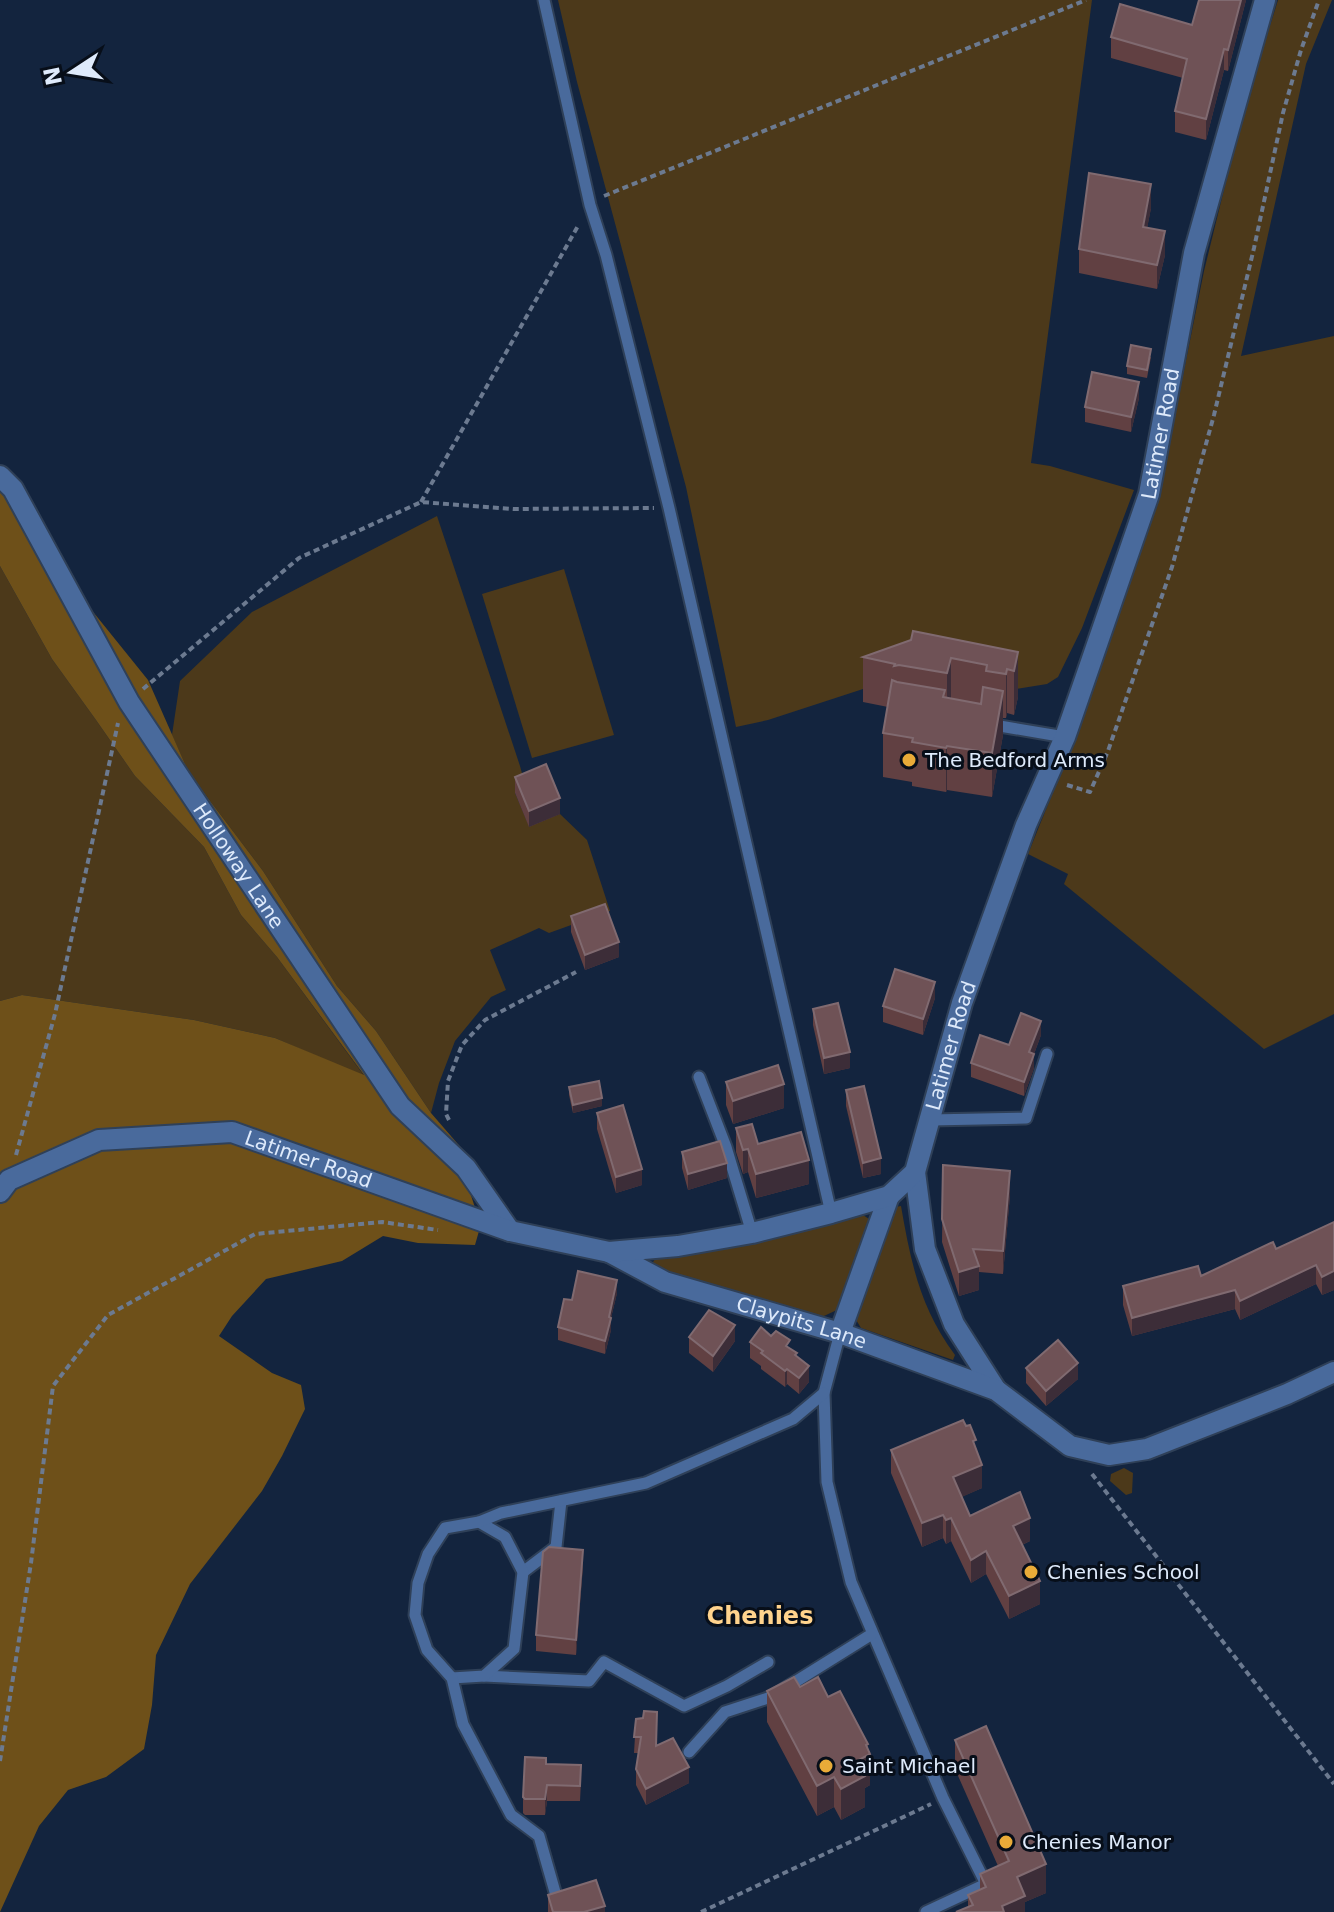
<svg xmlns="http://www.w3.org/2000/svg" width="1334" height="1912" viewBox="0 0 1334 1912" font-family="'DejaVu Sans',sans-serif">
  <rect width="100%" height="100%" fill="#13243e"/>
  <g fill="#4c391a">
    <polygon points="558,0 1092,0 1031,463 1050,466 1134,490 1082,628 1058,677 1047,684 1016,689 909,674 768,720 736,727 686,487 577,82"/>
    <polygon points="1278,0 1332,0 1306,64 1241,356 1334,336 1334,1014 1264,1049 1064,884 1068,874 1028,854 1069,752 1116,624 1142,536 1181,385 1204,271 1244,108"/>
    <polygon points="437,516 520,766 526,788 515,793 529,826 560,814 587,840 610,911 549,933 539,928 490,950 506,990 491,997 455,1041 439,1083 431,1113 376,1031 337,986 263,871 189,773 172,735 180,681 252,612"/>
    <polygon points="0,566 52,659 96,720 135,776 204,847 241,915 277,957 365,1077 275,1038 194,1020 22,995 0,1001"/>
    <polygon points="564,569 614,735 532,758 482,594"/>
    <path d="M901 1206C911 1263 920 1308 955 1355L953 1360 861 1328 855 1318 856 1309 866 1291 890 1214 895 1207Z"/>
    <polygon points="863,1215 869,1219 871,1227 839,1309 824,1316 812,1316 656,1270 653,1262 655,1259 659,1258 703,1253 764,1241"/>
    <polygon points="1124,1468 1133,1473 1132,1493 1126,1495 1110,1481 1111,1474"/>
  </g>
  <g fill="#6e5019">
    <polygon points="0,469 73,587 148,680 189,773 263,871 337,986 376,1031 431,1113 483,1173 469,1189 477,1214 233,1127 98,1134 0,1182 0,1001 22,995 194,1020 275,1038 364,1075 277,957 241,915 204,847 135,776 96,720 52,659 0,566"/>
    <polygon points="231,1136 481,1224 475,1245 418,1243 383,1236 342,1261 266,1279 232,1316 219,1336 272,1373 301,1385 305,1409 282,1456 262,1491 190,1584 156,1655 152,1705 144,1749 106,1777 68,1790 39,1826 0,1912 0,1198 13,1182 102,1143"/>
  </g>
  <g fill="none" stroke-linecap="round" stroke-linejoin="round">
    <defs>
      <g id="service">
        <polyline points="544,0 590,205 606,255 669,508 831,1213"/>
        <polyline points="988,724 1065,737"/>
        <polyline points="699,1077 726,1147 752,1233"/>
        <polyline points="930,1120 1026,1118 1047,1054"/>
        <polyline points="840,1333 824,1393 827,1482 851,1582 943,1798 986,1884 926,1912"/>
        <polyline points="523,1572 556,1547 561,1501"/>
        <polyline points="484,1676 589,1681 604,1662 684,1706 727,1686 768,1662"/>
        <polyline points="452,1678 484,1676 514,1649 523,1572 505,1537 479,1522"/>
        <polyline points="689,1752 725,1712 771,1697 872,1634"/>
        <polyline points="555,1892 539,1836 511,1815 463,1724 452,1678 427,1650 415,1615 418,1583 428,1554 445,1528 479,1522 501,1513 646,1483 793,1419 824,1393"/>
      </g>
      <g id="minor">
        <path id="s1" d="M0 476 13 489 129 702 400 1106 466 1168 510 1231"/>
        <polyline points="915,1172 925,1249 954,1324 996,1390"/>
        <path id="s2" d="M609 1252 665 1282 840 1333 996 1390 1070 1446 1109 1455 1147 1449 1287 1394 1334 1372"/>
        <polyline points="840,1333 889,1196"/>
      </g>
      <g id="tertiary">
        <path id="s3" d="M0 1192 9 1180 99 1140 232 1132 510 1231 609 1252 678 1246 752 1233 831 1213 889 1196 915 1172 962 1003 1026 825 1065 737 1149 494 1194 253 1265 0"/>
      </g>
    </defs>
    <use href="#service" stroke="#2f4058" stroke-width="15"/>
    <use href="#minor" stroke="#2f4058" stroke-width="24"/>
    <use href="#tertiary" stroke="#2f4058" stroke-width="24"/>
    <g stroke="#6c7a90" stroke-width="4" stroke-dasharray="6 4" stroke-linecap="butt">
      <polyline points="604,196 1086,0"/>
      <polyline points="421,502 578,226"/>
      <polyline points="143,689 299,558 421,502 513,509 654,508"/>
      <polyline points="1067,785 1090,792 1108,751 1172,567 1214,415 1254,248 1283,113 1301,50 1319,0"/>
      <polyline points="449,1120 446,1114 448,1081 462,1045 485,1020 576,972"/>
      <polyline points="16,1155 55,1014 118,723"/>
      <polyline points="1092,1474 1334,1784"/>
      <polyline points="0,1761 31,1563 53,1386 108,1315 255,1234 382,1222 438,1230"/>
      <polyline points="701,1912 931,1804"/>
    </g>
    <use href="#service" stroke="#496a9c" stroke-width="11"/>
    <use href="#minor" stroke="#496a9c" stroke-width="20"/>
    <use href="#tertiary" stroke="#496a9c" stroke-width="20"/>
  </g>
  <g fill="#614042">
    <polygon points="1246,0 1228,71 1224,70 1206,140 1175,132 1175,111 1183,78 1111,58 1111,37 1192,25"/>
    <polygon points="1151,208 1147,228 1165,255 1157,289 1079,273 1079,249"/>
    <polygon points="1151,357 1147,378 1127,374 1127,366"/>
    <polygon points="1139,398 1131,432 1085,422 1085,407"/>
    <polygon points="1018,652 1018,697 1014,715 1007,713 1006,718 1003,718 1003,735 992,797 947,790 946,792 912,786 912,782 883,777 883,733 888,707 863,702 863,657"/>
    <polygon points="515,777 560,814 529,827 515,793"/>
    <polygon points="571,916 619,957 585,970 571,932"/>
    <polygon points="935,998 923,1035 883,1022 883,1006"/>
    <polygon points="813,1009 850,1068 824,1074 813,1025"/>
    <polygon points="1041,1035 1034,1054 1034,1068 1024,1096 971,1077 971,1063 1009,1045"/>
    <polygon points="726,1082 784,1108 733,1124 726,1105"/>
    <polygon points="569,1087 602,1106 573,1113 569,1095"/>
    <polygon points="846,1090 881,1174 863,1178 846,1106"/>
    <polygon points="597,1113 642,1185 616,1193 597,1129"/>
    <polygon points="736,1128 809,1184 756,1198 748,1172 743,1174 736,1152"/>
    <polygon points="682,1152 727,1178 688,1190 682,1168"/>
    <polygon points="943,1165 1010,1195 1003,1274 979,1272 979,1290 959,1296 942,1242"/>
    <polygon points="1334,1222 1334,1290 1322,1295 1316,1284 1240,1320 1235,1309 1132,1336 1123,1305 1123,1286 1201,1276 1276,1249"/>
    <polygon points="617,1293 611,1318 611,1330 605,1354 558,1340 558,1327 572,1300"/>
    <polygon points="689,1337 735,1341 713,1372 689,1353"/>
    <polygon points="750,1342 790,1349 797,1356 809,1382 799,1394 787,1384 785,1387 761,1369 761,1366 750,1358"/>
    <polygon points="1026,1368 1078,1379 1046,1406 1026,1383"/>
    <polygon points="976,1448 982,1488 961,1497 970,1516 1030,1541 1022,1545 1040,1604 1009,1619 986,1574 971,1583 951,1541 946,1544 943,1538 922,1547 891,1473 891,1450"/>
    <polygon points="583,1566 576,1655 536,1651 536,1635"/>
    <polygon points="800,1687 828,1697 868,1749 870,1785 865,1788 865,1807 841,1820 834,1807 817,1816 767,1722 767,1691"/>
    <polygon points="636,1719 689,1783 646,1805 636,1785 636,1769 639,1753 634,1753"/>
    <polygon points="955,1740 1046,1893 1025,1902 1025,1912 968,1907 968,1895 980,1890 980,1874 998,1866 955,1769"/>
    <polygon points="546,1764 581,1781 580,1801 547,1801 545,1815 525,1815 523,1813 523,1797"/>
    <polygon points="548,1895 605,1912 548,1912"/>
  </g>
  <g fill="#3c2d38">
    <polygon points="1241,0 1246,0 1228,71 1228,50"/>
    <polygon points="1224,49 1224,70 1206,140 1206,119"/>
    <polygon points="1151,184 1151,208 1143,250 1143,227"/>
    <polygon points="1165,231 1165,255 1157,289 1157,265"/>
    <polygon points="1139,382 1139,398 1131,432 1131,417"/>
    <polygon points="1018,652 1018,697 1014,715 1014,671"/>
    <polygon points="951,658 951,702 947,717 947,673"/>
    <polygon points="1007,669 1007,713 1006,718 1006,674"/>
    <polygon points="1003,691 1003,735 992,797 992,753"/>
    <polygon points="947,746 947,790 946,792 946,748"/>
    <polygon points="560,798 560,814 529,827 529,811"/>
    <polygon points="619,942 619,957 585,970 585,955"/>
    <polygon points="935,982 935,998 923,1035 923,1019"/>
    <polygon points="1041,1021 1041,1035 1034,1054 1034,1068 1024,1096 1024,1082 1029,1052"/>
    <polygon points="850,1052 850,1068 824,1074 824,1058"/>
    <polygon points="784,1084 784,1108 733,1124 733,1101"/>
    <polygon points="602,1098 602,1106 573,1113 573,1105"/>
    <polygon points="748,1149 748,1172 743,1174 743,1150"/>
    <polygon points="881,1158 881,1174 863,1178 863,1163"/>
    <polygon points="809,1160 809,1184 756,1198 756,1174"/>
    <polygon points="727,1163 727,1178 688,1190 688,1174"/>
    <polygon points="642,1169 642,1185 616,1193 616,1177"/>
    <polygon points="1010,1171 1010,1195 1003,1274 1003,1251"/>
    <polygon points="1316,1265 1316,1284 1240,1320 1240,1301"/>
    <polygon points="979,1266 979,1290 959,1296 959,1272"/>
    <polygon points="1334,1271 1334,1290 1322,1295 1322,1277"/>
    <polygon points="617,1280 617,1293 611,1318 611,1330 605,1354 605,1341"/>
    <polygon points="1235,1290 1235,1309 1132,1336 1132,1318"/>
    <polygon points="735,1325 735,1341 713,1372 713,1356"/>
    <polygon points="1078,1363 1078,1379 1046,1406 1046,1391"/>
    <polygon points="809,1366 809,1382 799,1394 799,1378"/>
    <polygon points="787,1369 787,1384 785,1387 785,1371"/>
    <polygon points="982,1465 982,1488 953,1501 953,1477"/>
    <polygon points="943,1515 943,1538 922,1547 922,1523"/>
    <polygon points="951,1518 951,1541 946,1544 946,1520"/>
    <polygon points="1030,1518 1030,1541 1013,1549 1013,1526"/>
    <polygon points="583,1550 583,1566 576,1655 576,1640"/>
    <polygon points="986,1551 986,1574 971,1583 971,1560"/>
    <polygon points="1040,1581 1040,1604 1009,1619 1009,1596"/>
    <polygon points="868,1744 868,1756 870,1754 870,1785 865,1788 865,1807 841,1820 841,1789 866,1745"/>
    <polygon points="689,1767 689,1783 646,1805 646,1789"/>
    <polygon points="834,1777 834,1807 817,1816 817,1786"/>
    <polygon points="547,1785 547,1801 545,1815 545,1799"/>
    <polygon points="1046,1864 1046,1893 1025,1902 1025,1912 1002,1912 1002,1906 1017,1877"/>
    <polygon points="605,1906 605,1912 584,1912"/>
  </g>
  <g fill="#6f5256" stroke="#806a70" stroke-width="2">
    <polygon points="1199,0 1241,0 1228,50 1224,49 1206,119 1175,111 1187,59 1111,37 1120,4 1192,25"/>
    <polygon points="1089,173 1151,184 1143,227 1165,231 1157,265 1079,249"/>
    <polygon points="1131,345 1151,349 1147,370 1127,366"/>
    <polygon points="1092,372 1139,382 1131,417 1085,407"/>
    <polygon points="913,631 1018,652 1014,671 1007,669 1006,674 986,671 987,665 951,658 947,673 899,665 894,666 895,664 863,657 911,640"/>
    <polygon points="892,680 897,682 945,690 943,697 981,704 983,687 1003,691 992,753 947,746 946,748 912,742 913,738 883,733"/>
    <polygon points="546,764 560,798 529,811 515,777"/>
    <polygon points="605,904 619,942 585,955 571,916"/>
    <polygon points="895,969 935,982 923,1019 883,1006"/>
    <polygon points="838,1003 850,1052 824,1058 813,1009"/>
    <polygon points="1021,1013 1041,1021 1029,1052 1034,1054 1024,1082 971,1063 980,1035 1009,1045"/>
    <polygon points="778,1065 784,1084 733,1101 726,1082"/>
    <polygon points="599,1081 602,1098 573,1105 569,1087"/>
    <polygon points="864,1086 881,1158 863,1163 846,1090"/>
    <polygon points="623,1105 642,1169 616,1177 597,1113"/>
    <polygon points="752,1124 758,1144 801,1132 809,1160 756,1174 748,1149 743,1150 736,1128"/>
    <polygon points="720,1141 727,1163 688,1174 682,1152"/>
    <polygon points="943,1165 1010,1171 1003,1251 973,1249 979,1266 959,1272 942,1219"/>
    <polygon points="1334,1222 1334,1271 1322,1277 1316,1265 1240,1301 1235,1290 1132,1318 1123,1286 1198,1266 1201,1276 1273,1242 1276,1249"/>
    <polygon points="578,1271 617,1280 609,1317 611,1318 605,1341 558,1327 564,1299 572,1300"/>
    <polygon points="709,1310 735,1325 713,1356 689,1337"/>
    <polygon points="761,1327 771,1336 776,1331 790,1340 786,1346 797,1353 795,1355 809,1366 799,1378 787,1369 785,1371 761,1353 763,1351 750,1342"/>
    <polygon points="1058,1340 1078,1363 1046,1391 1026,1368"/>
    <polygon points="963,1420 966,1426 970,1425 976,1440 973,1441 982,1465 953,1477 970,1516 1020,1492 1030,1518 1013,1526 1040,1581 1009,1596 986,1551 971,1560 951,1518 946,1520 943,1515 922,1523 891,1450"/>
    <polygon points="549,1547 583,1550 576,1640 536,1635 543,1552"/>
    <polygon points="794,1677 800,1687 818,1677 828,1697 840,1691 868,1744 866,1745 870,1754 857,1761 865,1776 841,1789 834,1777 817,1786 767,1691"/>
    <polygon points="644,1711 657,1712 656,1746 673,1738 689,1767 646,1789 636,1769 641,1737 634,1737 636,1719 643,1718"/>
    <polygon points="986,1726 1046,1864 1017,1877 1025,1896 1002,1906 1004,1912 956,1912 973,1905 968,1895 986,1887 980,1874 1009,1861 955,1740"/>
    <polygon points="525,1757 546,1758 546,1764 581,1765 580,1786 547,1785 545,1799 525,1799 523,1797"/>
    <polygon points="596,1880 605,1906 584,1912 553,1912 548,1895"/>
  </g>
  <g fill="#e9ab38" stroke="#070e19" stroke-width="3">
    <circle cx="909" cy="760" r="8"/>
    <circle cx="1031" cy="1572" r="8"/>
    <circle cx="826" cy="1766" r="8"/>
    <circle cx="1006" cy="1842" r="8"/>
  </g>
  <g text-anchor="middle" stroke-width="6" stroke-linejoin="round" paint-order="stroke">
    <g font-size="20" fill="#deeafb" stroke="#070e19">
      <text dy="7" stroke="none"><textPath href="#s3" startOffset="1744">Latimer Road</textPath></text>
      <text dy="7" stroke="none"><textPath href="#s1" startOffset="458">Holloway Lane</textPath></text>
      <text dy="7" stroke="none"><textPath href="#s3" startOffset="1096">Latimer Road</textPath></text>
      <text dy="7" stroke="none"><textPath href="#s3" startOffset="328">Latimer Road</textPath></text>
      <text dy="7" stroke="none"><textPath href="#s2" startOffset="206">Claypits Lane</textPath></text>
    </g>
    <g font-size="20" fill="#deeafb" stroke="#070e19" text-anchor="start">
      <text x="925" y="767">The Bedford Arms</text>
      <text x="1047" y="1579">Chenies School</text>
      <text x="842" y="1773">Saint Michael</text>
      <text x="1022" y="1849">Chenies Manor</text>
    </g>
    <g font-size="24" font-weight="bold" fill="#ffd38d" stroke="#070e19">
      <text x="760" y="1624">Chenies</text>
    </g>
  </g>
  <g transform="translate(72 72) rotate(258)" stroke="#070e19" stroke-width="6" paint-order="stroke">
  <path d="M0-6L14 30L0 20L-14 30Z" fill="#deeafb"/>
  <text y="-12" font-size="22" font-weight="bold" text-anchor="middle" fill="#deeafb">N</text>
  </g>
</svg>
